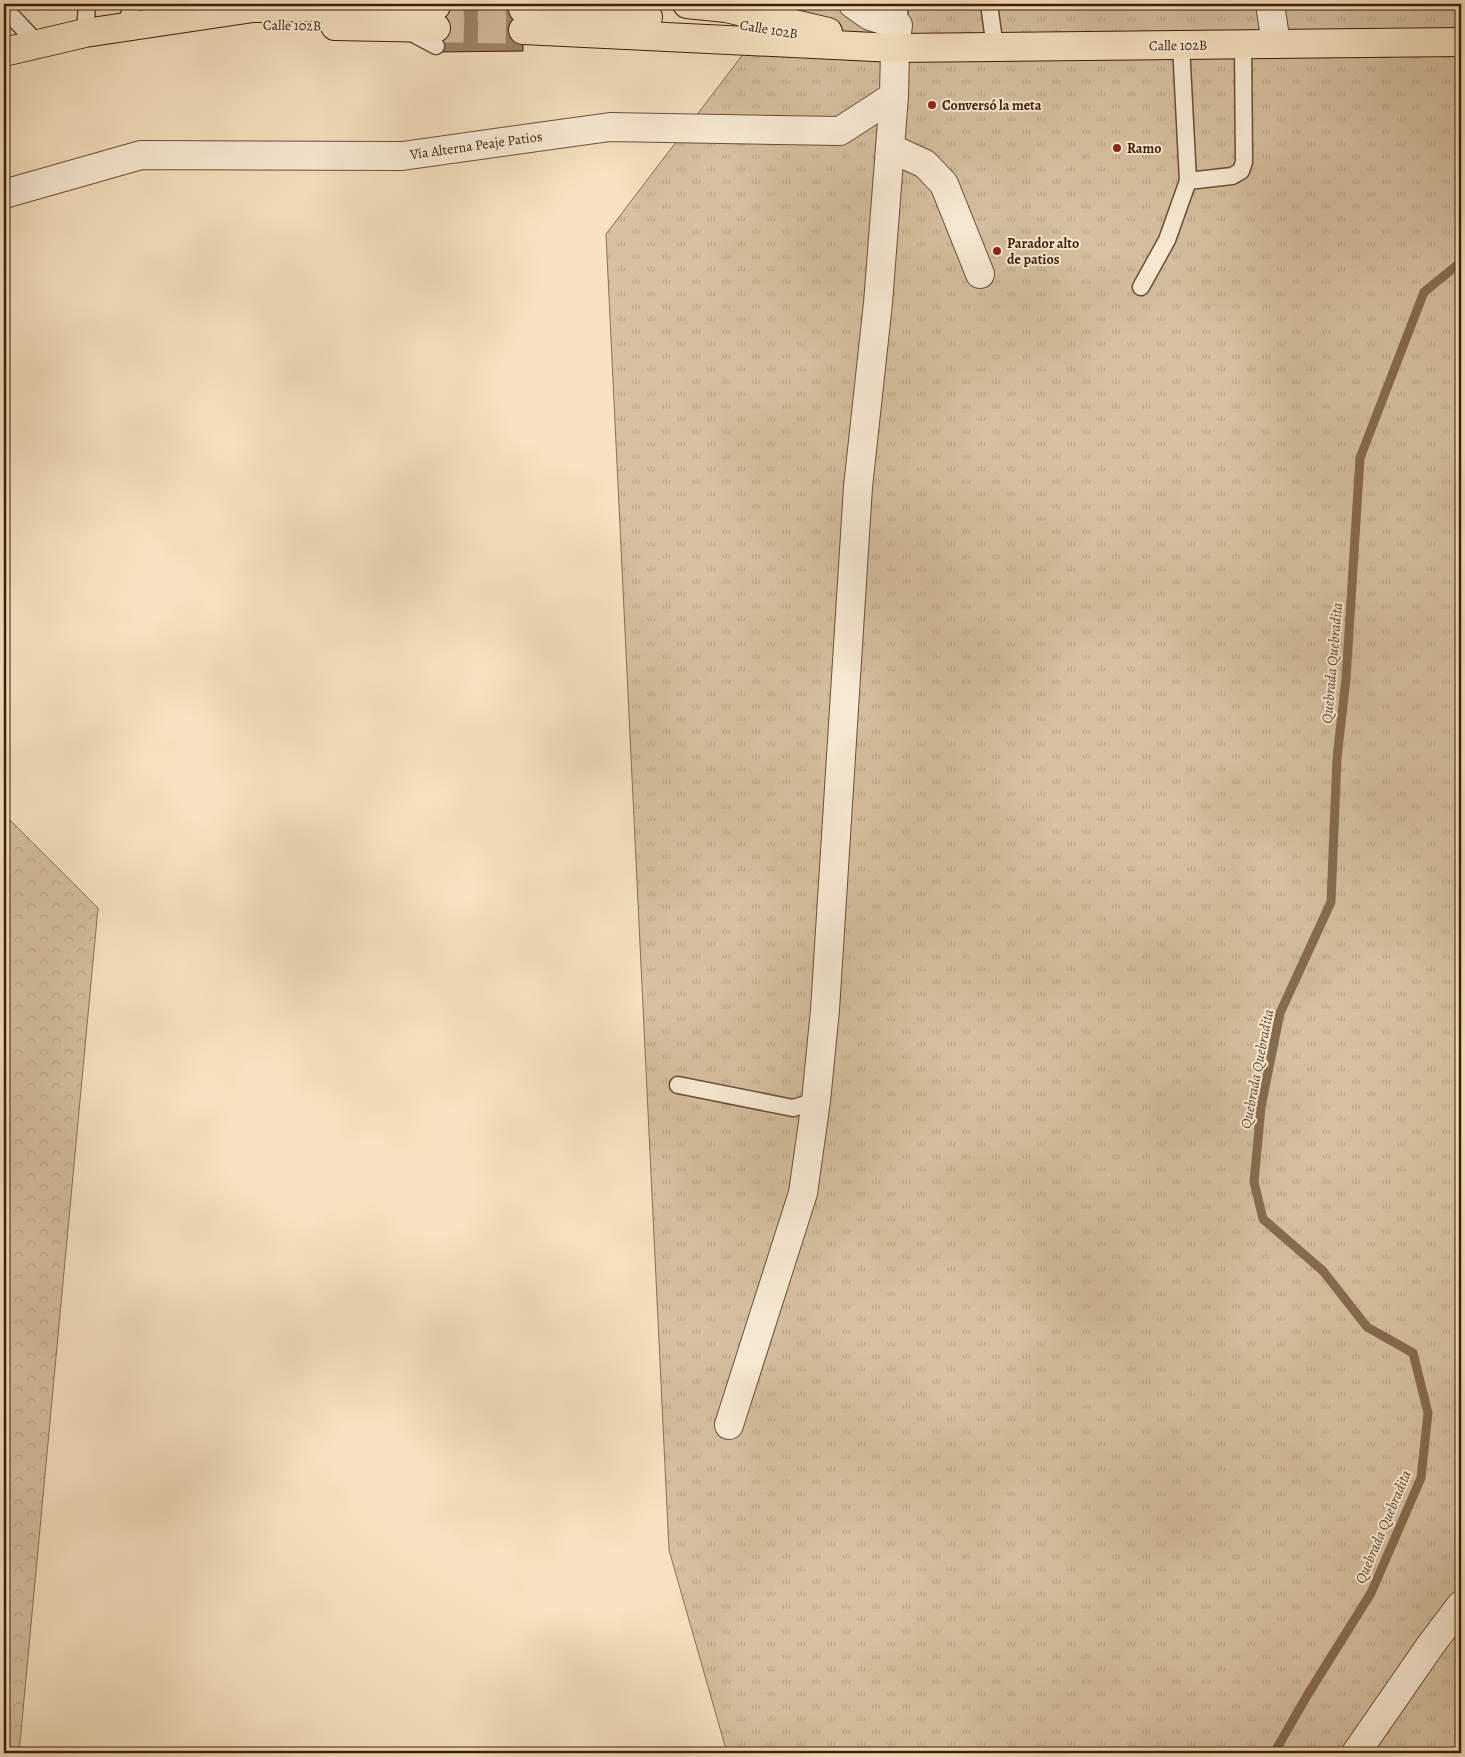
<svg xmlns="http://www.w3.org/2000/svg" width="1465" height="1757" viewBox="0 0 1465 1757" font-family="Alegreya,serif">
  <defs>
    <pattern id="forest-crowns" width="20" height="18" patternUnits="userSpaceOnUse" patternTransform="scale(1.25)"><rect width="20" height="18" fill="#d7c1a1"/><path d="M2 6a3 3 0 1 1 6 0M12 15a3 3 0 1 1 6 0" fill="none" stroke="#b9a589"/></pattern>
    <pattern id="park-tufts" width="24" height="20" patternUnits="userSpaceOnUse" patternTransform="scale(1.25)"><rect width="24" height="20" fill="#d7c1a1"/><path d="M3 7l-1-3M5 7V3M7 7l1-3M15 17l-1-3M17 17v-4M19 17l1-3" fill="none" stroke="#b9a589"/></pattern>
  </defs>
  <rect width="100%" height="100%" fill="#f7e3c1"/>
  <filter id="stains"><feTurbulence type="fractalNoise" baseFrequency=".004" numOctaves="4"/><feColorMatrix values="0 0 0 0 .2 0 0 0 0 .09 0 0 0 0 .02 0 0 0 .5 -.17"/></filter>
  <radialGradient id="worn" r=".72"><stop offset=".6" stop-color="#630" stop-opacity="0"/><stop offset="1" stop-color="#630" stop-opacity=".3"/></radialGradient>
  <polygon fill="url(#forest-crowns)" stroke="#8a6f54" points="4,814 98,908 19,1753 4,1753"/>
  <polygon fill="url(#park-tufts)" stroke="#8a6f54" points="757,4 1461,4 1461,1753 727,1753 669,1550 606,234 750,45"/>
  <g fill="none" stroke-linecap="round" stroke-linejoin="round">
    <polyline stroke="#876c50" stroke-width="9" points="1274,1753 1308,1694 1371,1593 1421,1478 1428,1413 1413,1353 1367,1327 1323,1271 1263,1219 1254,1182 1261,1107 1280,1013 1331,902 1337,758 1346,679 1360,458 1424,292 1461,262"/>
  </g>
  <polygon fill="#9e8467" stroke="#3d1d06" points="436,4 523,4 523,51 437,52"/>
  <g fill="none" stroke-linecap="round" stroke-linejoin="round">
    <g stroke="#d2bb9c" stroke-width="28" stroke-dasharray="28 14" stroke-linecap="butt">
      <polyline points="793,4 894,47"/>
      <polyline points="436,6 523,9"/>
      <polyline points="436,28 523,30"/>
    </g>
    <defs>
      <g id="lane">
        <polyline points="989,4 995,48"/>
        <polyline points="4,8 37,43"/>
        <polyline points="898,25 900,4"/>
        <polyline points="125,26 133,4"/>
        <polyline points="408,31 436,46"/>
        <polyline points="85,33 87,4"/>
        <polyline points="1188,181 1232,176 1241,171 1244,162 1243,44"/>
        <polyline points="1141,287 1167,240 1188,181 1181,45"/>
        <polyline points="678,1085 793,1108 816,1101"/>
      </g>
      <g id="street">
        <polyline points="1270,4 1276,44"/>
        <polyline points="890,148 925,164 944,184 980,274"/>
        <polyline points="4,194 141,155 402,156 610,127 840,131 894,96 895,48 898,25 870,16 853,4"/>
        <polyline points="729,1425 803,1193 816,1101 825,1010 858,487 878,303 894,96"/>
        <polyline points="1356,1753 1430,1646 1461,1605"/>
      </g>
      <g id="primary">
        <polyline points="687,4 726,8 828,32"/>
        <polyline points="523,9 648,17"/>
        <polyline points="335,26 436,28"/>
        <polyline points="523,30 895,48 1461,42"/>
        <polyline points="4,52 85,33 253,8 436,6"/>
      </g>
    </defs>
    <use href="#lane" stroke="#6c4e35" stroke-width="19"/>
    <use href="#street" stroke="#6c4e35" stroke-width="30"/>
    <use href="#primary" stroke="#3d1d06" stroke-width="30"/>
    <use href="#lane" stroke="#faedd7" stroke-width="16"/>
    <use href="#street" stroke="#faedd7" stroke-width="28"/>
    <use href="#primary" stroke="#f7e3c1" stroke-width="28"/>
  </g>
  <g fill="#8f2418" stroke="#faedd7" stroke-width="2">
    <circle cx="932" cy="105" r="5"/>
    <circle cx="1117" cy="148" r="5"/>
    <circle cx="997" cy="251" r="5"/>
  </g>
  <g text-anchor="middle" stroke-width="4" stroke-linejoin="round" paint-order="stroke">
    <g font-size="14" fill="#3d1d06" stroke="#faedd7">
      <text transform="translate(292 25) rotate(1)" y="5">Calle 102B</text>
      <text transform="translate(769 29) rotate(9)" y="5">Calle 102B</text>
      <text transform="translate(1178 45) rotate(-1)" y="5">Calle 102B</text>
      <text transform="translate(476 145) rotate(-8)" y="5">Vía Alterna Peaje Patios</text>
    </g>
    <g font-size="14" font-weight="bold" fill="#3d1d06" stroke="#faedd7" text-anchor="start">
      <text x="942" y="110">Conversó la meta</text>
      <text x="1127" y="153">Ramo</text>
      <text x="1007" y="248">Parador alto<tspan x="1007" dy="16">de patios</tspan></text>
    </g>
    <g font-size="15" font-style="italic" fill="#684b31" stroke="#faedd7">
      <text transform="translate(1332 663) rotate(-85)" y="5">Quebrada Quebradita</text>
      <text transform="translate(1257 1069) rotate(-79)" y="5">Quebrada Quebradita</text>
      <text transform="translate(1383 1527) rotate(-67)" y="5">Quebrada Quebradita</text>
    </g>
  </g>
  <rect width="1465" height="1757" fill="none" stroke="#f7e3c1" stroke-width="20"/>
  <rect x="5" y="5" width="1455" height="1747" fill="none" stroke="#3d1d06" stroke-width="2.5"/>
  <rect x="10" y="10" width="1445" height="1737" fill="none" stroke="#3d1d06"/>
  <rect width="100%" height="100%" filter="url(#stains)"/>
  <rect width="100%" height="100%" fill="url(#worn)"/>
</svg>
